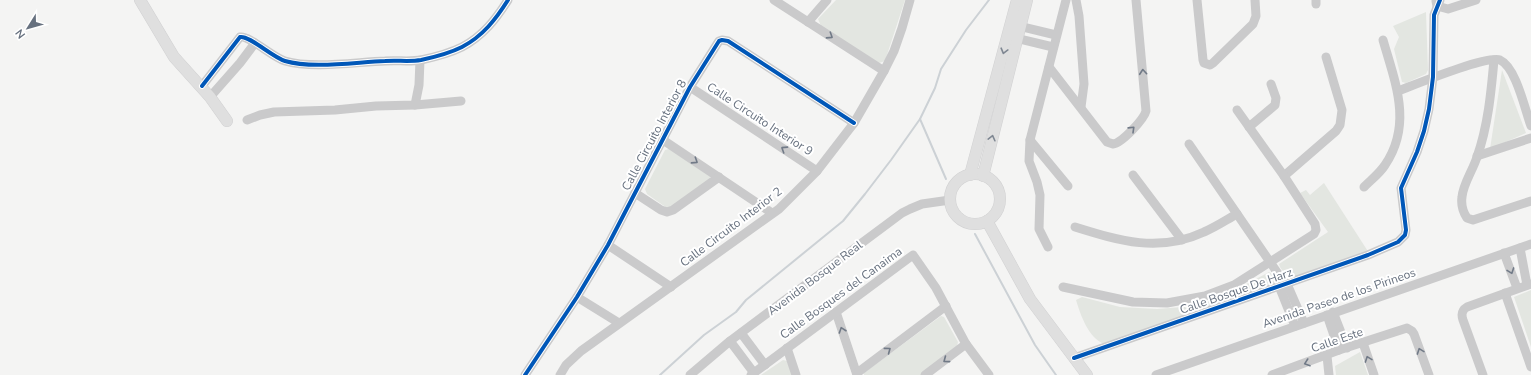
<svg xmlns="http://www.w3.org/2000/svg" width="1531" height="375" viewBox="0 0 1531 375" font-family="'Nunito Sans',sans-serif">
  <rect width="100%" height="100%" fill="#f4f4f3"/>
  <g fill="#e3e6e1">
    <polygon points="836,0 905,0 885,61 879,63 821,26 818,19"/>
    <polygon points="1426,12 1428,70 1426,74 1406,83 1402,82 1394,49 1399,37 1393,26"/>
    <polygon points="1502,70 1526,133 1490,149"/>
    <polygon points="669,149 710,176 710,179 671,208 667,208 647,194 645,189 665,150"/>
    <polygon points="1324,183 1369,253 1289,280 1280,267 1279,264 1328,232 1300,193 1306,190 1310,195"/>
    <path d="M1269 272C1273 275 1276 277 1275 283L1104 344C1088 337 1081 316 1076 300L1082 297 1120 307 1157 309 1196 306 1228 294Z"/>
    <polygon points="1531,290 1531,347 1514,297"/>
    <polygon points="941,316 944,317 958,342 957,346 922,375 864,375 864,373"/>
    <polygon points="1360,352 1368,375 1336,375 1335,366"/>
    <polygon points="783,360 787,361 792,375 761,375"/>
  </g>
  <g fill="none" stroke-linecap="round" stroke-linejoin="round">
    <g stroke="#ccd1d5" stroke-width="2">
      <polyline points="920,119 946,179"/>
      <polyline points="975,234 1035,345 1056,375"/>
      <polyline points="660,375 704,335 736,312 746,300 843,221 865,194 891,160 920,119 935,88 941,69 966,30 989,0"/>
    </g>
    <defs>
      <g id="major">
        <polyline points="140,0 174,57 210,97 227,121"/>
        <circle cx="975" cy="199" r="25"/>
        <polyline points="970,175 1017,0"/>
        <polyline points="983,176 1027,0"/>
        <polyline points="987,221 1030,299 1087,375"/>
      </g>
    </defs>
    <use href="#major" stroke="#d1d1d2" stroke-width="12"/>
    <g stroke="#cacacb" stroke-width="9">
      <polyline points="774,0 884,71"/>
      <polyline points="1076,0 1079,16 1084,84 1081,107"/>
      <polyline points="1197,0 1203,60 1204,63 1210,65 1213,63 1253,24 1256,16 1255,0"/>
      <polyline points="1316,0 1316,4"/>
      <polyline points="1436,1 1437,6 1448,9 1476,0"/>
      <polyline points="808,22 827,0"/>
      <polyline points="1014,25 1056,35"/>
      <polyline points="1011,37 1053,47"/>
      <path d="M1494 60C1491 93 1488 126 1477 157 1473 170 1463 184 1462 197 1461 204 1463 212 1467 218L1473 220 1531 201"/>
      <path d="M1049 67 1107 142 1113 144C1122 143 1144 119 1146 111L1136 0"/>
      <path d="M202 86 240 37C249 35 272 57 285 61 312 69 356 62 385 61 397 60 410 62 421 60 435 57 450 53 462 47 483 36 496 19 508 0"/>
      <polyline points="690,87 817,171"/>
      <path d="M1398 91C1414 85 1487 55 1500 60 1516 67 1525 110 1531 126"/>
      <polyline points="210,97 240,63 255,43"/>
      <polyline points="415,105 419,85 420,60"/>
      <polyline points="247,120 260,115 274,112 335,110 376,106 415,105 461,101"/>
      <polyline points="1249,127 1275,105 1276,98 1271,84"/>
      <polyline points="663,140 772,213"/>
      <polyline points="1030,140 1068,186"/>
      <polyline points="1189,144 1281,278 1287,284 1304,323"/>
      <polyline points="1477,156 1531,138"/>
      <polyline points="1133,175 1182,240"/>
      <polyline points="1284,176 1336,131 1340,125 1342,110 1326,57"/>
      <path d="M1364 187C1371 180 1380 173 1385 165 1413 124 1395 82 1383 40"/>
      <polyline points="635,193 661,210 667,212 673,210 719,177"/>
      <path d="M1075 227C1120 241 1159 253 1204 232 1216 227 1226 220 1237 214"/>
      <polyline points="608,245 671,287"/>
      <polyline points="1048,247 1039,229 1040,195 1037,182 1029,161 1030,140 1066,0"/>
      <polyline points="1520,248 1527,285"/>
      <polyline points="1504,253 1517,288"/>
      <polyline points="1281,280 1279,286 1295,326"/>
      <polyline points="1063,287 1133,302 1167,303 1205,296 1234,285 1314,234 1316,230 1315,224 1284,176 1237,110"/>
      <polyline points="1505,293 1531,367"/>
      <polyline points="577,297 619,323"/>
      <polyline points="836,312 857,375"/>
      <polyline points="1333,312 1347,348"/>
      <polyline points="1327,315 1339,350"/>
      <polyline points="741,333 765,365"/>
      <polyline points="730,341 754,373"/>
      <polyline points="1363,343 1374,375"/>
      <polyline points="787,348 796,375"/>
      <polyline points="1327,356 1329,375"/>
      <polyline points="1074,358 1368,255 1398,242 1405,235 1406,230 1401,188 1417,152 1424,131 1429,109 1433,77 1434,15 1440,0"/>
      <polyline points="857,373 946,306"/>
      <polyline points="525,375 577,297 608,245 690,87 719,41 722,40 728,41 854,123"/>
      <polyline points="560,375 566,365 581,351 779,209 817,171 854,123 884,71 894,51 902,28 910,0"/>
      <polyline points="690,375 730,341 902,213 910,209 922,204 950,200"/>
      <polyline points="751,375 913,255 936,288 966,344 989,375"/>
      <polyline points="925,375 966,344"/>
      <polyline points="1156,375 1531,244"/>
      <polyline points="1272,375 1339,350 1407,328 1412,331 1414,334 1429,375"/>
      <path d="M1483 375 1463 320C1461 314 1462 310 1467 307L1531 284"/>
    </g>
    <use href="#major" stroke="#dfdfdf" stroke-width="11"/>
    <defs>
      <g id="cycleway">
        <path d="M202 86 240 37C249 35 272 57 285 61 312 69 356 62 385 61 397 60 410 62 421 60 435 57 450 53 462 47 483 36 496 19 508 0"/>
        <polyline points="1074,358 1368,255 1398,242 1405,235 1406,230 1401,188 1417,152 1424,131 1429,109 1433,77 1434,15 1440,0"/>
        <polyline points="525,375 577,297 608,245 690,87 719,41 722,40 728,41 854,123"/>
      </g>
    </defs>
    <use href="#cycleway" stroke="#fff" stroke-width="6"/>
    <use href="#cycleway" stroke="#0057b8" stroke-width="4"/>
  </g>
  <defs><path id="oneway-chevron" d="M-2-3.5L2.5 0L-2 3.5" fill="none" stroke-width="1.6" stroke-linecap="round" stroke-linejoin="round"/></defs>
  <g stroke="#717a87">
    <use href="#oneway-chevron" transform="translate(830 36) rotate(33)"/>
    <use href="#oneway-chevron" transform="translate(1143 72) rotate(-95)"/>
    <use href="#oneway-chevron" transform="translate(1132 129) rotate(-44)"/>
    <use href="#oneway-chevron" transform="translate(784 149) rotate(-147)"/>
    <use href="#oneway-chevron" transform="translate(695 161) rotate(33)"/>
    <use href="#oneway-chevron" transform="translate(1511 271) rotate(70)"/>
    <use href="#oneway-chevron" transform="translate(842 330) rotate(-109)"/>
    <use href="#oneway-chevron" transform="translate(888 350) rotate(-37)"/>
    <use href="#oneway-chevron" transform="translate(1420 351) rotate(-110)"/>
    <use href="#oneway-chevron" transform="translate(1368 359) rotate(-110)"/>
    <use href="#oneway-chevron" transform="translate(946 360) rotate(143)"/>
    <use href="#oneway-chevron" transform="translate(1307 363) rotate(161)"/>
  </g>
  <g stroke="#7f8792">
    <use href="#oneway-chevron" transform="translate(1004 51) rotate(105)"/>
    <use href="#oneway-chevron" transform="translate(992 138) rotate(-76)"/>
  </g>
  <g text-anchor="middle" stroke-width="4" stroke-linejoin="round" paint-order="stroke">
    <g font-size="12" fill="#67717f" stroke="#fff">
      <text transform="translate(760 119) rotate(33)" y="4">Calle Circuito Interior 9</text>
      <text transform="translate(654 135) rotate(-62)" y="4">Calle Circuito Interior 8</text>
      <text transform="translate(731 227) rotate(-37)" y="4">Calle Circuito Interior 2</text>
      <text transform="translate(815 278) rotate(-37)" y="4">Avenida Bosque Real</text>
      <text transform="translate(1236 291) rotate(-19)" y="4">Calle Bosque De Harz</text>
      <text transform="translate(841 293) rotate(-36)" y="4">Calle Bosques del Canaima</text>
      <text transform="translate(1339 298) rotate(-19)" y="4">Avenida Paseo de los Pirineos</text>
      <text transform="translate(1337 340) rotate(-19)" y="4">Calle Este</text>
    </g>
  </g>
  <g transform="translate(28 28) rotate(233)" stroke="#ffffff" stroke-width="3" paint-order="stroke">
  <path d="M0-3L7 15L0 10L-7 15Z" fill="#67717f"/>
  <text y="-6" font-size="11" font-weight="bold" text-anchor="middle" fill="#67717f">N</text>
  </g>
</svg>
